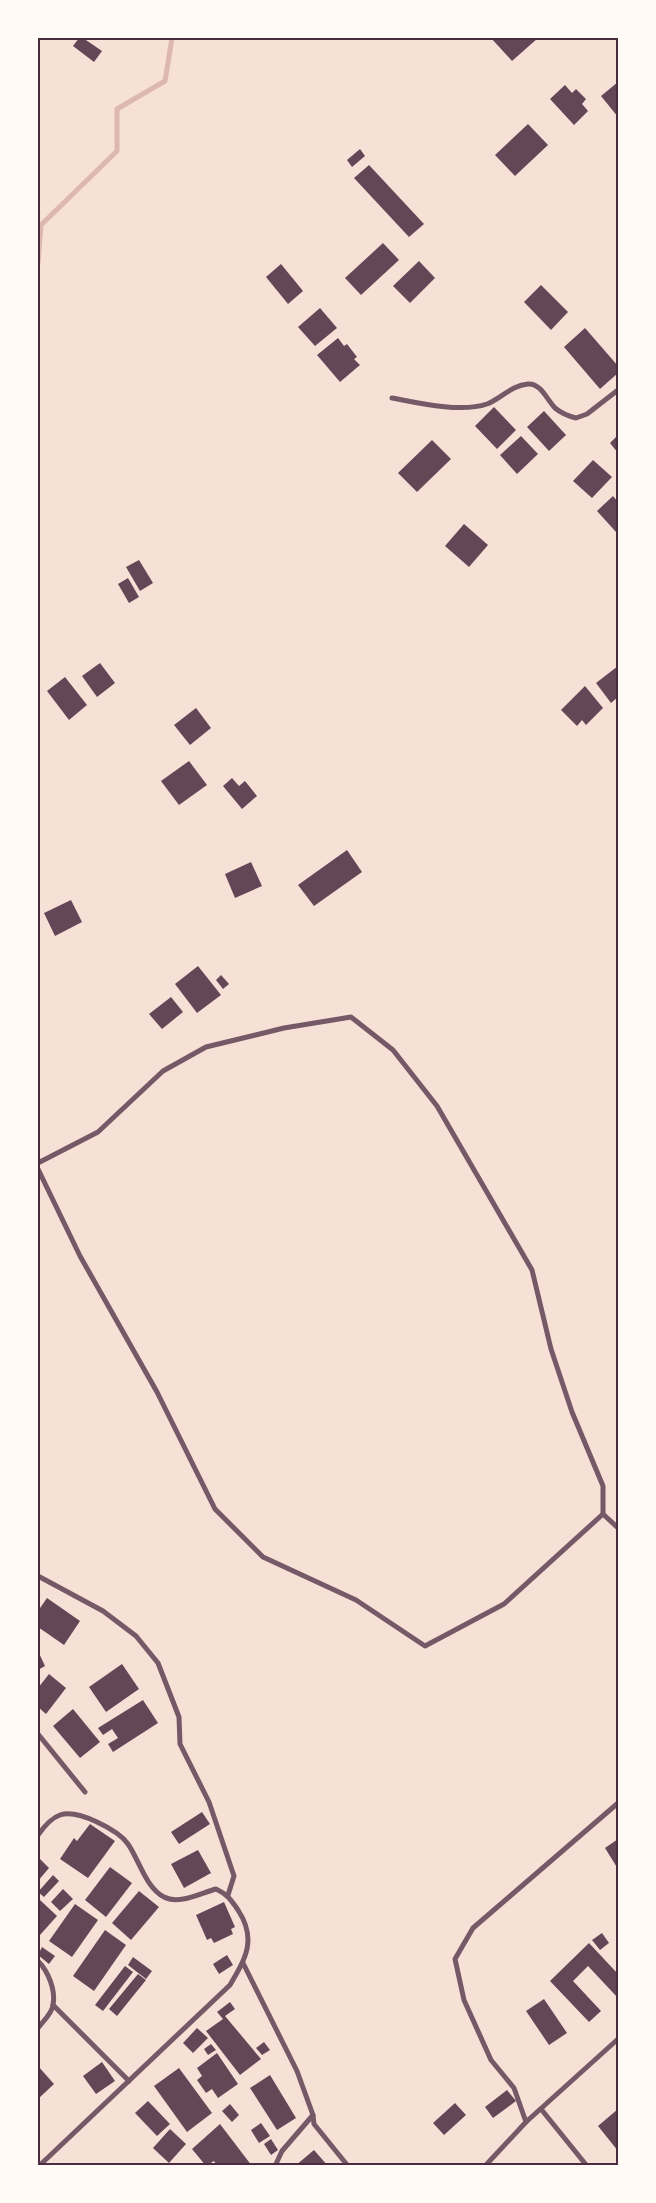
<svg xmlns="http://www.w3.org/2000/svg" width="656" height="2203" viewBox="0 0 656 2203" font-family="Figtree,sans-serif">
  <rect width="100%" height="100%" fill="#f7e1d7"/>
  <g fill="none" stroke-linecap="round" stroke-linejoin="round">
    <polyline stroke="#dcb8b0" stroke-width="5" points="38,263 41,225 117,151 117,109 165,81 172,38"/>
  </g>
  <g fill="#644757">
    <polygon points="79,38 83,38 102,51 94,62 73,46"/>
    <polygon points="491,38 538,38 512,61"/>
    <polygon points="618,82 618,117 601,96"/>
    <polygon points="565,85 572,93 576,89 586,99 582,104 588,111 574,125 550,99"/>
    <polygon points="528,124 548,145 515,176 495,155"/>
    <polygon points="360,149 365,156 352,167 347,160"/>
    <polygon points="369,165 424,224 409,237 354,178"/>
    <polygon points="383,243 399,260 361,295 345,278"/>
    <polygon points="419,261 435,278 410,303 393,286"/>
    <polygon points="281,264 303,291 288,304 266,277"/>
    <polygon points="541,285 568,312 551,330 524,302"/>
    <polygon points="320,308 337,328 315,346 298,327"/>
    <polygon points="585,328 618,366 618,373 600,389 564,347"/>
    <polygon points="338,338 344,346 347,344 357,357 354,359 360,365 340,382 317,355"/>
    <polygon points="494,407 516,430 497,449 475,426"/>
    <polygon points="544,411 566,435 549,451 527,427"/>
    <polygon points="618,435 618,453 610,443"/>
    <polygon points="521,436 538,454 517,474 500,455"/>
    <polygon points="432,440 451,459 417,492 398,473"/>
    <polygon points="593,460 612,477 592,498 573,481"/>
    <polygon points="613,496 618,502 618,530 616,532 597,511"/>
    <polygon points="464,524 488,545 469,567 445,546"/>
    <polygon points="139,560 153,583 140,591 126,567"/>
    <polygon points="128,578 139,597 129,603 118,584"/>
    <polygon points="100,663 115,683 97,697 82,676"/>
    <polygon points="618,666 618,697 611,703 596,683"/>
    <polygon points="65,677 87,705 69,720 47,691"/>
    <polygon points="585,686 603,708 586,725 582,720 577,726 561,710"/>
    <polygon points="196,708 211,728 190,745 174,725"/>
    <polygon points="189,761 207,785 179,805 161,781"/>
    <polygon points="232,778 239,786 245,781 257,796 242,809 223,786"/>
    <polygon points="347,850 362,872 314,906 298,885"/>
    <polygon points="251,862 262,886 235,898 225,874"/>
    <polygon points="71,900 82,922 55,936 44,913"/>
    <polygon points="198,966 221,995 197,1013 175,984"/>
    <polygon points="221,975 229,984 223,989 216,980"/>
    <polygon points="171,997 183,1012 162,1029 149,1014"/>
    <polygon points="47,1598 80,1621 64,1645 38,1627 38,1611"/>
    <polygon points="38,1651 45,1666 38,1670"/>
    <polygon points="122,1664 139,1689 106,1712 89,1687"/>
    <polygon points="49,1674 66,1688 46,1714 38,1707 38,1688"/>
    <polygon points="143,1700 158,1723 113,1752 108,1744 118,1738 112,1729 103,1735 98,1728"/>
    <polygon points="73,1709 100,1742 80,1758 53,1726"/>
    <polygon points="202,1812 210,1824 179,1844 171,1832"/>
    <polygon points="90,1824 115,1841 88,1878 60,1859 74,1838 77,1841"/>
    <polygon points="618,1839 618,1869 605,1848"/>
    <polygon points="198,1850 211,1873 184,1888 171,1864"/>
    <polygon points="38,1857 49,1868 38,1881"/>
    <polygon points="110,1867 132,1883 106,1917 85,1900"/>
    <polygon points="53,1875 59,1881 44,1897 38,1892"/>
    <polygon points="63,1889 73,1899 60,1911 51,1902"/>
    <polygon points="139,1891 159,1907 131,1940 112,1923"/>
    <polygon points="40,1900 57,1916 40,1935 38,1933 38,1903"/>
    <polygon points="224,1902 235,1927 231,1929 233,1934 214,1943 211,1938 207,1940 196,1915"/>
    <polygon points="75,1904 98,1920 72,1957 49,1941"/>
    <polygon points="105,1930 126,1945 94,1991 73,1976"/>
    <polygon points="602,1933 609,1943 600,1950 592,1940"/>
    <polygon points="589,1943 618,1974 618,1998 588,1966 573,1981 601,2011 589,2022 550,1981"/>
    <polygon points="42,1947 55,1956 49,1964 38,1955"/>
    <polygon points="227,1955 233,1965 219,1974 213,1964"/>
    <polygon points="133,1957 152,1971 146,1979 128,1965"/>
    <polygon points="125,1966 133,1972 103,2011 95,2005"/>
    <polygon points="138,1974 146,1980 117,2016 109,2009"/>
    <polygon points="544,1999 567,2033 549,2045 526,2011"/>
    <polygon points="230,2002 235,2009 225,2016 261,2059 240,2075 206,2031 223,2019 217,2012"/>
    <polygon points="197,2028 208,2038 193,2053 183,2043"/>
    <polygon points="264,2042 270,2050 262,2055 256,2048"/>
    <polygon points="211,2044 216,2050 208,2055 204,2049"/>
    <polygon points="217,2053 238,2084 218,2098 212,2089 206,2093 197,2080 202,2076 197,2068"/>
    <polygon points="102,2062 115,2081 96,2094 83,2076"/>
    <polygon points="38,2066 54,2084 38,2099"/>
    <polygon points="179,2068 212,2113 187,2132 154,2086"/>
    <polygon points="270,2075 296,2118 277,2130 250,2088"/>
    <polygon points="507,2090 516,2101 493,2118 485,2107"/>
    <polygon points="148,2101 170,2124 157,2136 135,2113"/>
    <polygon points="455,2103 466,2115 444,2135 433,2123"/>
    <polygon points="230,2104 239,2115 232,2122 222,2111"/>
    <polygon points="618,2109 618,2151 598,2126"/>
    <polygon points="261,2123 270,2136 259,2143 251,2130"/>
    <polygon points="220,2124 252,2166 217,2166 214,2161 206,2166 192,2149"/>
    <polygon points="170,2129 186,2144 169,2163 153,2148"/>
    <polygon points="271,2139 278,2150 271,2155 264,2144"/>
    <polygon points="314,2150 328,2166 295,2166"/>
  </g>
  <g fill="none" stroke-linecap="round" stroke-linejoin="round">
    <g stroke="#755966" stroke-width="5">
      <path d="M392 398C418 403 461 413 487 404 500 399 512 385 528 384 541 383 547 400 555 408 561 413 568 416 576 418L587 414 618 390"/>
      <polyline points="38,1163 98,1132 163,1071 206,1047 284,1028 351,1017 393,1050 437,1106 532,1270 551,1349 572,1412 603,1486 603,1514 618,1528"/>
      <polyline points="38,1169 80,1256 157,1392 215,1509 263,1557 356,1600 425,1646 504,1604 603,1514"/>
      <polyline points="38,1576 103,1611 136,1636 158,1663 179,1717 180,1744 209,1802 234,1876 228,1895"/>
      <polyline points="38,1734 85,1792"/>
      <path d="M38 1835C43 1828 51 1818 60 1815 78 1809 118 1830 128 1844 139 1860 146 1888 164 1897 179 1905 201 1893 216 1889 227 1894 231 1900 238 1910 257 1939 246 1958 230 1985L39 2166"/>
      <path d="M38 1961C48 1971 56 1990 53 2005 52 2014 43 2021 38 2028"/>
      <polyline points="243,1963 297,2071 313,2115 314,2124 348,2166"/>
      <polyline points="53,2005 129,2081"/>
      <polyline points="541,2109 587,2166"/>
      <polyline points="526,2122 514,2088 491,2060 464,2000 455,1959 473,1928 618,1803"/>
      <polyline points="275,2166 282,2151 313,2115"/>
      <polyline points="485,2166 526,2122 618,2039"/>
    </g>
  </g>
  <rect width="656" height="2203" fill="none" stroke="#fffaf5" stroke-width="78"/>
  <rect x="39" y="39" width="578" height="2125" fill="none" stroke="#4a2c40" stroke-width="2"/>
</svg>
